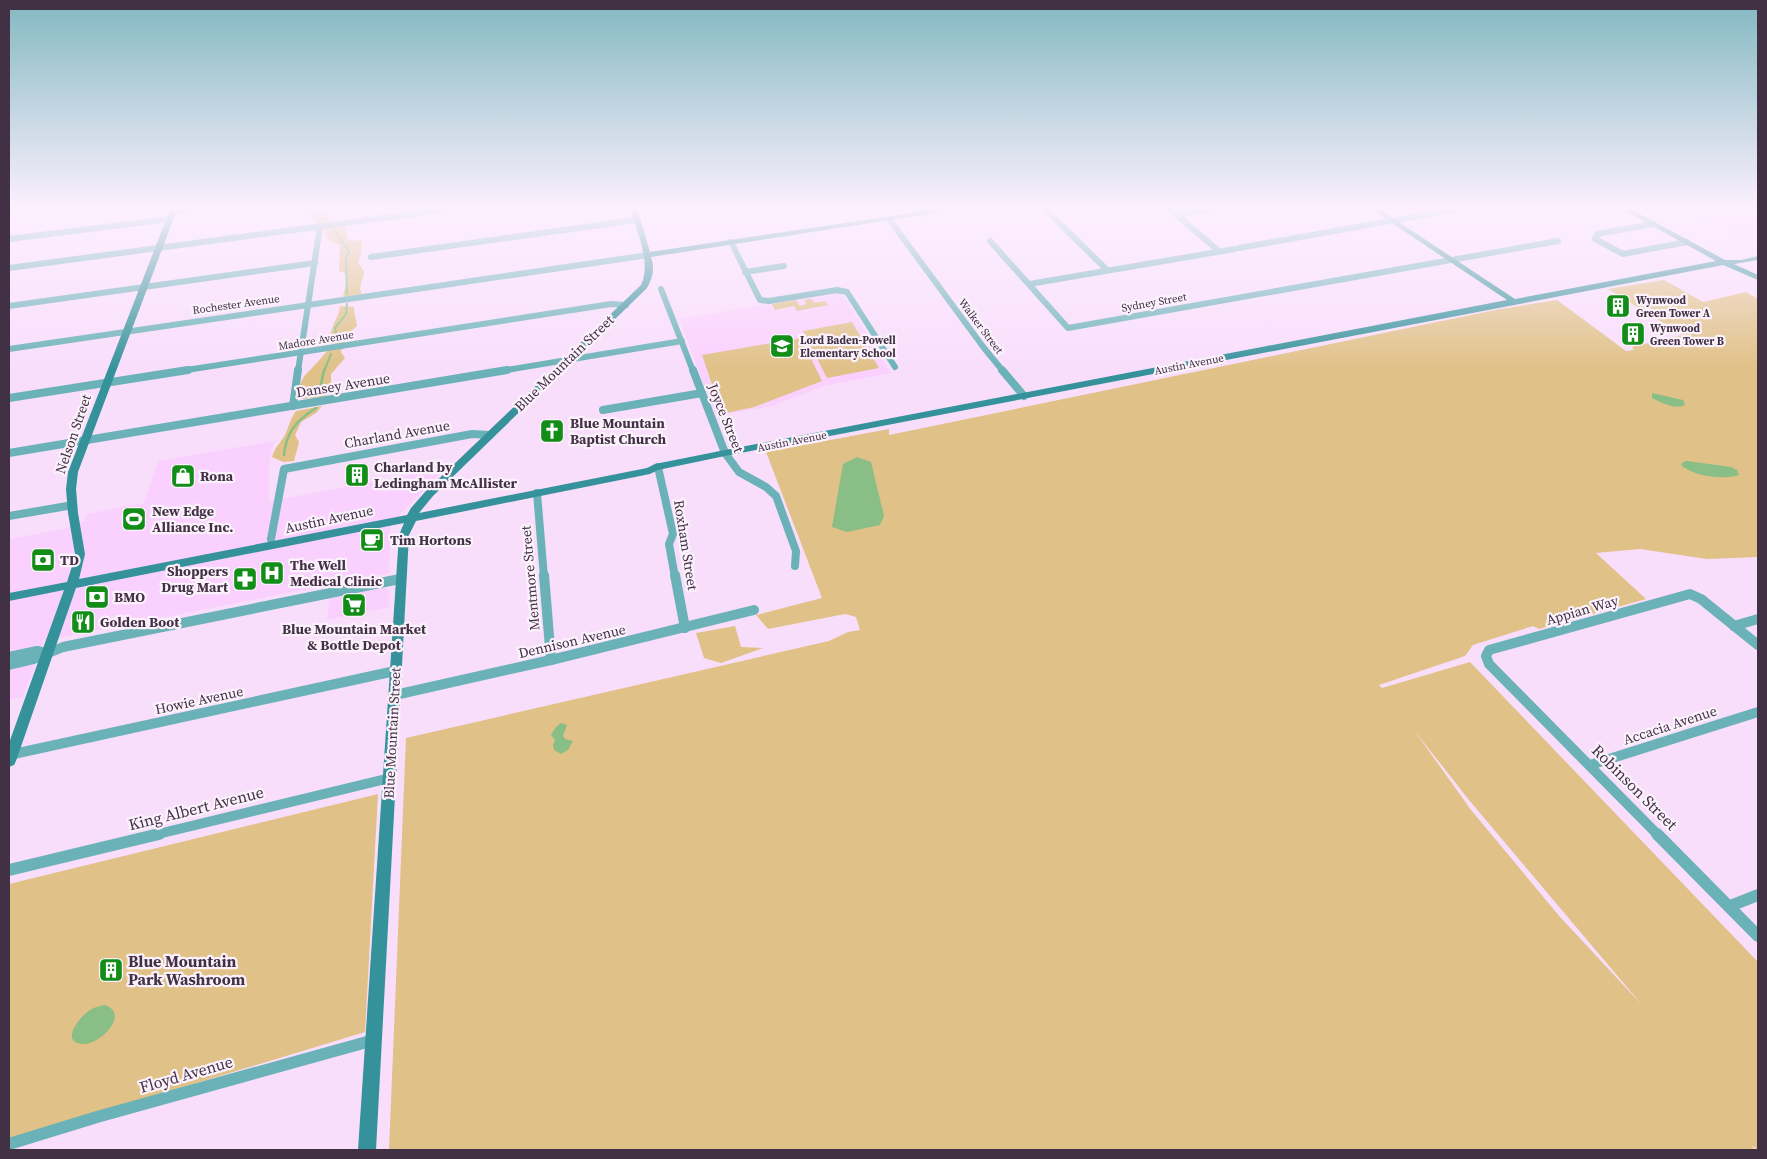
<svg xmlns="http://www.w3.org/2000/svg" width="1767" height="1159" viewBox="0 0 1767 1159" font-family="'Source Serif 4',serif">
  <rect width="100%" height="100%" fill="#f9defc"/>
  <g fill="#fad1fe">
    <polygon points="1672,207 1758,207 1758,234 1738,237 1700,218 1696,219"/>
    <polygon points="841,292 891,373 824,386 772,406 716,416 679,319"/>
    <polygon points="274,441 269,465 269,501 438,470 438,475 391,524 389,573 44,641 23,697 9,700 9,539 63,529 85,521 86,514 144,503 158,461"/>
    <polygon points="383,587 389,590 389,607 327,620 329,599"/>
  </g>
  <g fill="#e0c187" fill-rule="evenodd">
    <path d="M304 207H328L329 220 327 224 329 228 346 227 348 240 362 241 361 254 358 262 364 272 360 289 362 294 343 297 348 274 339 271 340 245C325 239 328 237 320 225 316 219 308 215 304 207Z"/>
    <path d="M1664 280 1703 302 1746 292 1758 299V557L1707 559 1640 549 1596 553 1646 599 1539 629 1533 626 1473 645 1465 656 1379 685 1382 688 1470 662 1758 962V1150L1751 1145 1755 1150H389L406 738 829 641 848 632 860 630 856 617 845 614 768 629 756 615 822 598 766 452 889 429V435L1495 310 1557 300 1626 351 1634 350 1632 347 1683 335 1608 289ZM1414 730 1469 800 1642 1005 1560 917 1471 810Z"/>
    <polygon points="812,299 814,303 825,301 828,305 797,311 794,306 775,310 772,304 796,300 800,306 806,304 804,300"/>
    <path d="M340 306 354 307C354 314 356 319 357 326 347 334 345 341 341 352L345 358 331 374V387L326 397 301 399C298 382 302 378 313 367 320 360 326 352 332 345 326 330 339 320 340 306Z"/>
    <polygon points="852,322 879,368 827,378 803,331"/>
    <polygon points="801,338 822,381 754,407 722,414 702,355"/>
    <path d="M322 406 316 413 301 422 295 435 299 442 294 461 283 462 272 457C276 445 281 443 286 433 289 425 291 418 296 411Z"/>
    <polygon points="735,626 741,647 763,648 721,663 704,658 696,633"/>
    <polygon points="378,794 365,1032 9,1140 9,884"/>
  </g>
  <g fill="#89bf86">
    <path d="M1652 393 1683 400 1685 405C1676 410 1662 403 1652 398Z"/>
    <polygon points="857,457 871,462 884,516 880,525 847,532 832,527 843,464"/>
    <path d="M1687 461 1731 467 1737 470 1739 475C1722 480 1695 477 1681 465L1683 462Z"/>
    <polygon points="561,723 567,725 563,736 565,739 573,741 568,750 561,754 554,750 553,745 555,740 551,735 556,727"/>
    <path d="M105 1005C131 1014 99 1046 82 1044 59 1042 81 1015 90 1010 95 1007 100 1006 105 1005Z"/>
  </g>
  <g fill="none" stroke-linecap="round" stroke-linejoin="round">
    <g stroke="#89bf86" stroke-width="2">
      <polyline points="318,207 328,221"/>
      <polyline points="334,230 349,251 346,258 347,294"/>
      <polyline points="338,342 335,328 346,314 347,304"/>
      <polyline points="324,371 331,354"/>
    </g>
    <g stroke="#89bf86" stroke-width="2.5">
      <polyline points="319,394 324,370"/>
      <path d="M284 455C286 432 297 420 316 408"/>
    </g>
    <g stroke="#6bb2b8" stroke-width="6">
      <polyline points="918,207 923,214"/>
      <polyline points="1043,207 1107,270"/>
      <polyline points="1167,207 1219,251"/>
      <polyline points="173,212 207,207"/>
      <polyline points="1176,215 1223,207"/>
      <polyline points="889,219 984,348 1003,371"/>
      <polyline points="1653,224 1597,234 1595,239 1623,254 1687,242"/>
      <polyline points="9,239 170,219"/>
      <polyline points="990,241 1068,328 1558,241"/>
      <polyline points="731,242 760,300 769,301 837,290 847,292 895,367"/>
      <polyline points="1239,248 1469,207"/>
      <polyline points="371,257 636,220"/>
      <polyline points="9,268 464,207"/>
      <polyline points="745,272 784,266"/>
      <polyline points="1029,284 1235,249"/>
      <polyline points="661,289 693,371"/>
      <polyline points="9,306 315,263"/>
      <polyline points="9,349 648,255"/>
      <polyline points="180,371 611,304 626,305"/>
      <polyline points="298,371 320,226"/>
      <polyline points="500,371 682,341"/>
    </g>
    <g stroke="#6bb2b8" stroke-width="8">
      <polyline points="693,370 725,453 739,472 766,487 776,496 796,551 795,566"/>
      <polyline points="1002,370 1024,396"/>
      <polyline points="9,398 188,370"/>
      <polyline points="293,406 298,370"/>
      <polyline points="603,410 702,393"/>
      <polyline points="9,453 507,370"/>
      <polyline points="658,467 673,534 669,544 675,577"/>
      <polyline points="537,493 544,577"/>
      <polyline points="9,516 73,505"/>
      <polyline points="271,539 284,469 472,434 490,435"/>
    </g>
    <g stroke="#6bb2b8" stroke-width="10">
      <polyline points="544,575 551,660"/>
      <polyline points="675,575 685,628"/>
      <polyline points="1734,626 1758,619"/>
      <polyline points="9,657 37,651 46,653"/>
      <polyline points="9,665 34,659 63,647 400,579"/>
      <polyline points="395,695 551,660 754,610"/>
      <polyline points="9,755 395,671"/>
      <polyline points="1590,765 1758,712"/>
      <polyline points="154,835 390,778"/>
      <polyline points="1658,835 1489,664 1486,656 1489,650 1690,594 1701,599 1758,645"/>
    </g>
    <g stroke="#6bb2b8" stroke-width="12">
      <polyline points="1657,834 1758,936"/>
      <polyline points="9,870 159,834"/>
      <polyline points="1730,906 1758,895"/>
      <polyline points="9,1144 97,1117 374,1040"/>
    </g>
    <path fill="#35929a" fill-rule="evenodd" d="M171 207H178L78 472 76 489 78 513 85 554 79 579 407 515 411 508 425 492 641 285C652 262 636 231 630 207H637L650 252 953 207H973L651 257C655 269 653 277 647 288L433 496 419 513 647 468 655 464 725 450 1507 300 1368 207H1376L1515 299 1716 261 1618 207H1627L1725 260H1741L1758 256V260L1734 264 1758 275V280L1723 265 725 456 658 470 650 474 416 521 409 535 376 1150H358L399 535 404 523 76 588 16 761 14 765 9 767V743L64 590 9 601V593L67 582 73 563 75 554 68 513 66 489 68 472Z"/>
  </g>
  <linearGradient id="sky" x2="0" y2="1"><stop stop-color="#82b8c1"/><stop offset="0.56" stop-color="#fcf0fe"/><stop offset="1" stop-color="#fcf0fe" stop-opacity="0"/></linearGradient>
  <rect width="1767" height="370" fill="url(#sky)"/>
  <defs>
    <symbol id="building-square" viewBox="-11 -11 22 22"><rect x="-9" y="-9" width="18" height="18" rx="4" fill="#128d18" stroke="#fbf2fc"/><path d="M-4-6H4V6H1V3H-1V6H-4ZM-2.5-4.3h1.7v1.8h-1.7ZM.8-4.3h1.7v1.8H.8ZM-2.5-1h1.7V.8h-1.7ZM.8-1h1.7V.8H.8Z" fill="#fff"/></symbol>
    <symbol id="school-square" viewBox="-11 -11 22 22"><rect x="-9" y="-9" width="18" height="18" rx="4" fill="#128d18" stroke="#fbf2fc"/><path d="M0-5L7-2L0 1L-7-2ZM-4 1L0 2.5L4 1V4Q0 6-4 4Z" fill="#fff"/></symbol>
    <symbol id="church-square" viewBox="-11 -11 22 22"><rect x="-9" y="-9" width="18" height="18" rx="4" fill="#128d18" stroke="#fbf2fc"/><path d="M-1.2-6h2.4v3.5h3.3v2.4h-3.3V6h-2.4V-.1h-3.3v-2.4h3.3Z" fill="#fff"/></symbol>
    <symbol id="shop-square" viewBox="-11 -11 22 22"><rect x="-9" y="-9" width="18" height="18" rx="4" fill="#128d18" stroke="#fbf2fc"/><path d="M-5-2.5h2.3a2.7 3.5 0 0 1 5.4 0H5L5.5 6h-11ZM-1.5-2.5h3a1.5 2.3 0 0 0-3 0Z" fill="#fff"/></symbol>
    <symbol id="stadium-square" viewBox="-11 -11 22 22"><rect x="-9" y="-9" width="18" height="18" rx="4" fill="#128d18" stroke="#fbf2fc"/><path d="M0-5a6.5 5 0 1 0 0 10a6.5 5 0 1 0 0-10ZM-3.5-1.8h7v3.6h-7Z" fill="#fff"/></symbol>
    <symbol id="cafe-square" viewBox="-11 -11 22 22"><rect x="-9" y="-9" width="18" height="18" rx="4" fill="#128d18" stroke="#fbf2fc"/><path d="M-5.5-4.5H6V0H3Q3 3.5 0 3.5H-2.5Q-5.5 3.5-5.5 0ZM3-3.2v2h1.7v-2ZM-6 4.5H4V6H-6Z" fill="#fff"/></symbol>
    <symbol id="bank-square" viewBox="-11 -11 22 22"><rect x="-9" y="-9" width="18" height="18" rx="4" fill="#128d18" stroke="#fbf2fc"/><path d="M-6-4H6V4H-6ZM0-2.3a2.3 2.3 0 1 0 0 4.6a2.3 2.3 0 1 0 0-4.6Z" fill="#fff"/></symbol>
    <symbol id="hospital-square" viewBox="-11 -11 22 22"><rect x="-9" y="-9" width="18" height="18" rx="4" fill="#128d18" stroke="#fbf2fc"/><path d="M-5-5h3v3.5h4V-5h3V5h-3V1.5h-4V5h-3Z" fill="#fff"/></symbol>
    <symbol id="pharmacy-square" viewBox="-11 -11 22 22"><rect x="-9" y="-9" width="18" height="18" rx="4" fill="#128d18" stroke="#fbf2fc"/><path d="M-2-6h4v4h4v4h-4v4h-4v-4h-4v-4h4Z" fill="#fff"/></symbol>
    <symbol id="supermarket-square" viewBox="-11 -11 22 22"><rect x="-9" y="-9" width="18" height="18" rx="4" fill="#128d18" stroke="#fbf2fc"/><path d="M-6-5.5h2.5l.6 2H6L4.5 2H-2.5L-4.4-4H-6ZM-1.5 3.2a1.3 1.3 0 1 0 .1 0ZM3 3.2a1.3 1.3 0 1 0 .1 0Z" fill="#fff"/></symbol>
    <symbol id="restaurant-square" viewBox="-11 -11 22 22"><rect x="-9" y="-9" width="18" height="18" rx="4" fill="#128d18" stroke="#fbf2fc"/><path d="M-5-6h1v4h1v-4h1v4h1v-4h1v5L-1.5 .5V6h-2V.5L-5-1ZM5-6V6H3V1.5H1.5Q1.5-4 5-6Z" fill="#fff"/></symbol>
  </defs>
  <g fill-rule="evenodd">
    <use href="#building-square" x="1604" y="292" width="28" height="28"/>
    <use href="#building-square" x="1619" y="320" width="28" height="28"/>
    <use href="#school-square" x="768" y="332" width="28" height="28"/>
    <use href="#church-square" x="538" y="417" width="28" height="28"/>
    <use href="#building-square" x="343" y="461" width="28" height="28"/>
    <use href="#shop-square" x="169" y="462" width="28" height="28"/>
    <use href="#stadium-square" x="120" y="505" width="28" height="28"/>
    <use href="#cafe-square" x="358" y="526" width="28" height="28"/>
    <use href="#bank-square" x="29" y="546" width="28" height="28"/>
    <use href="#hospital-square" x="258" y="559" width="28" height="28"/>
    <use href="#pharmacy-square" x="231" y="565" width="28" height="28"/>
    <use href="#bank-square" x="83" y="583" width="28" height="28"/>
    <use href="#supermarket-square" x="340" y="591" width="28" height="28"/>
    <use href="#restaurant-square" x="69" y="608" width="28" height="28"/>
    <use href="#building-square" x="97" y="956" width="28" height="28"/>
  </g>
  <g text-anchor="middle" stroke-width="4.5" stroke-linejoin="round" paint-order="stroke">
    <g font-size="11" font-weight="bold" fill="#423044" stroke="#fbf2fc" text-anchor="start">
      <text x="1636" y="304">Wynwood<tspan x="1636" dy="13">Green Tower A</tspan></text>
      <text x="1650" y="332">Wynwood<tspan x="1650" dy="13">Green Tower B</tspan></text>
      <text x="800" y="344">Lord Baden-Powell<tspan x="800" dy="13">Elementary School</tspan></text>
    </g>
    <g font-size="11" fill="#423044" stroke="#fbf2fc">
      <text transform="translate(1154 302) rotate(-10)" y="4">Sydney Street</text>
      <text transform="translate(236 304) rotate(-8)" y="4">Rochester Avenue</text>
      <text transform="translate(981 326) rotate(53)" y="4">Walker Street</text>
      <text transform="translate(316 340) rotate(-9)" y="4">Madore Avenue</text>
      <text transform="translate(1189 364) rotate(-11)" y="4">Austin Avenue</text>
      <text transform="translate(792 441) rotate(-11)" y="4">Austin Avenue</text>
    </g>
    <g font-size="14" fill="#423044" stroke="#fbf2fc">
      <text transform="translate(564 363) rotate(-44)" y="5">Blue Mountain Street</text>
      <text transform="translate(343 385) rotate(-9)" y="5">Dansey Avenue</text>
      <text transform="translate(726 418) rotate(68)" y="5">Joyce Street</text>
      <text transform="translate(73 434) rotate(-71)" y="5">Nelson Street</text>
      <text transform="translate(397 434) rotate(-10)" y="5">Charland Avenue</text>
      <text transform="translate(329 519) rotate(-12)" y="5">Austin Avenue</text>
      <text transform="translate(686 545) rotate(81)" y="5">Roxham Street</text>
      <text transform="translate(530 578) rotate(-95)" y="5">Mentmore Street</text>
      <text transform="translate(1582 610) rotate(-16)" y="5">Appian Way</text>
      <text transform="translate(572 641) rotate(-13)" y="5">Dennison Avenue</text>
      <text transform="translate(199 700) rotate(-12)" y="5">Howie Avenue</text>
      <text transform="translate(1670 725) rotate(-18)" y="5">Accacia Avenue</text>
      <text transform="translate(392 733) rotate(-87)" y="5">Blue Mountain Street</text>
    </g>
    <g font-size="14" font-weight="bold" fill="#423044" stroke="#fbf2fc" text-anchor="start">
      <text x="570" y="428">Blue Mountain<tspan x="570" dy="16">Baptist Church</tspan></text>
      <text x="374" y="472">Charland by<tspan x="374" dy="16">Ledingham McAllister</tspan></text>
      <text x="200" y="481">Rona</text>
      <text x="152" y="516">New Edge<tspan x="152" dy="16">Alliance Inc.</tspan></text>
      <text x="390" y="545">Tim Hortons</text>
      <text x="60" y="565">TD</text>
      <text x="290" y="570">The Well<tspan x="290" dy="16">Medical Clinic</tspan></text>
      <text x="228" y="576" text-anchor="end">Shoppers<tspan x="228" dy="16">Drug Mart</tspan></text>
      <text x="114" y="602">BMO</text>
      <text x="100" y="627">Golden Boot</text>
      <text x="354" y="634" text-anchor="middle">Blue Mountain Market<tspan x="354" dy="16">&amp; Bottle Depot</tspan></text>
    </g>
    <g font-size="16" fill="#423044" stroke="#fbf2fc">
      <text transform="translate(1635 787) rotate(45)" y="6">Robinson Street</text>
      <text transform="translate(196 808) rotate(-14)" y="6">King Albert Avenue</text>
      <text transform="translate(186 1074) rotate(-16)" y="6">Floyd Avenue</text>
    </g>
    <g font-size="16" font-weight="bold" fill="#423044" stroke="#fbf2fc" text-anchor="start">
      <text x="128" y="967">Blue Mountain<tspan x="128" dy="18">Park Washroom</tspan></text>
    </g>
  </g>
  <rect width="1767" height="1159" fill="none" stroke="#423044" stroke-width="20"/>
</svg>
